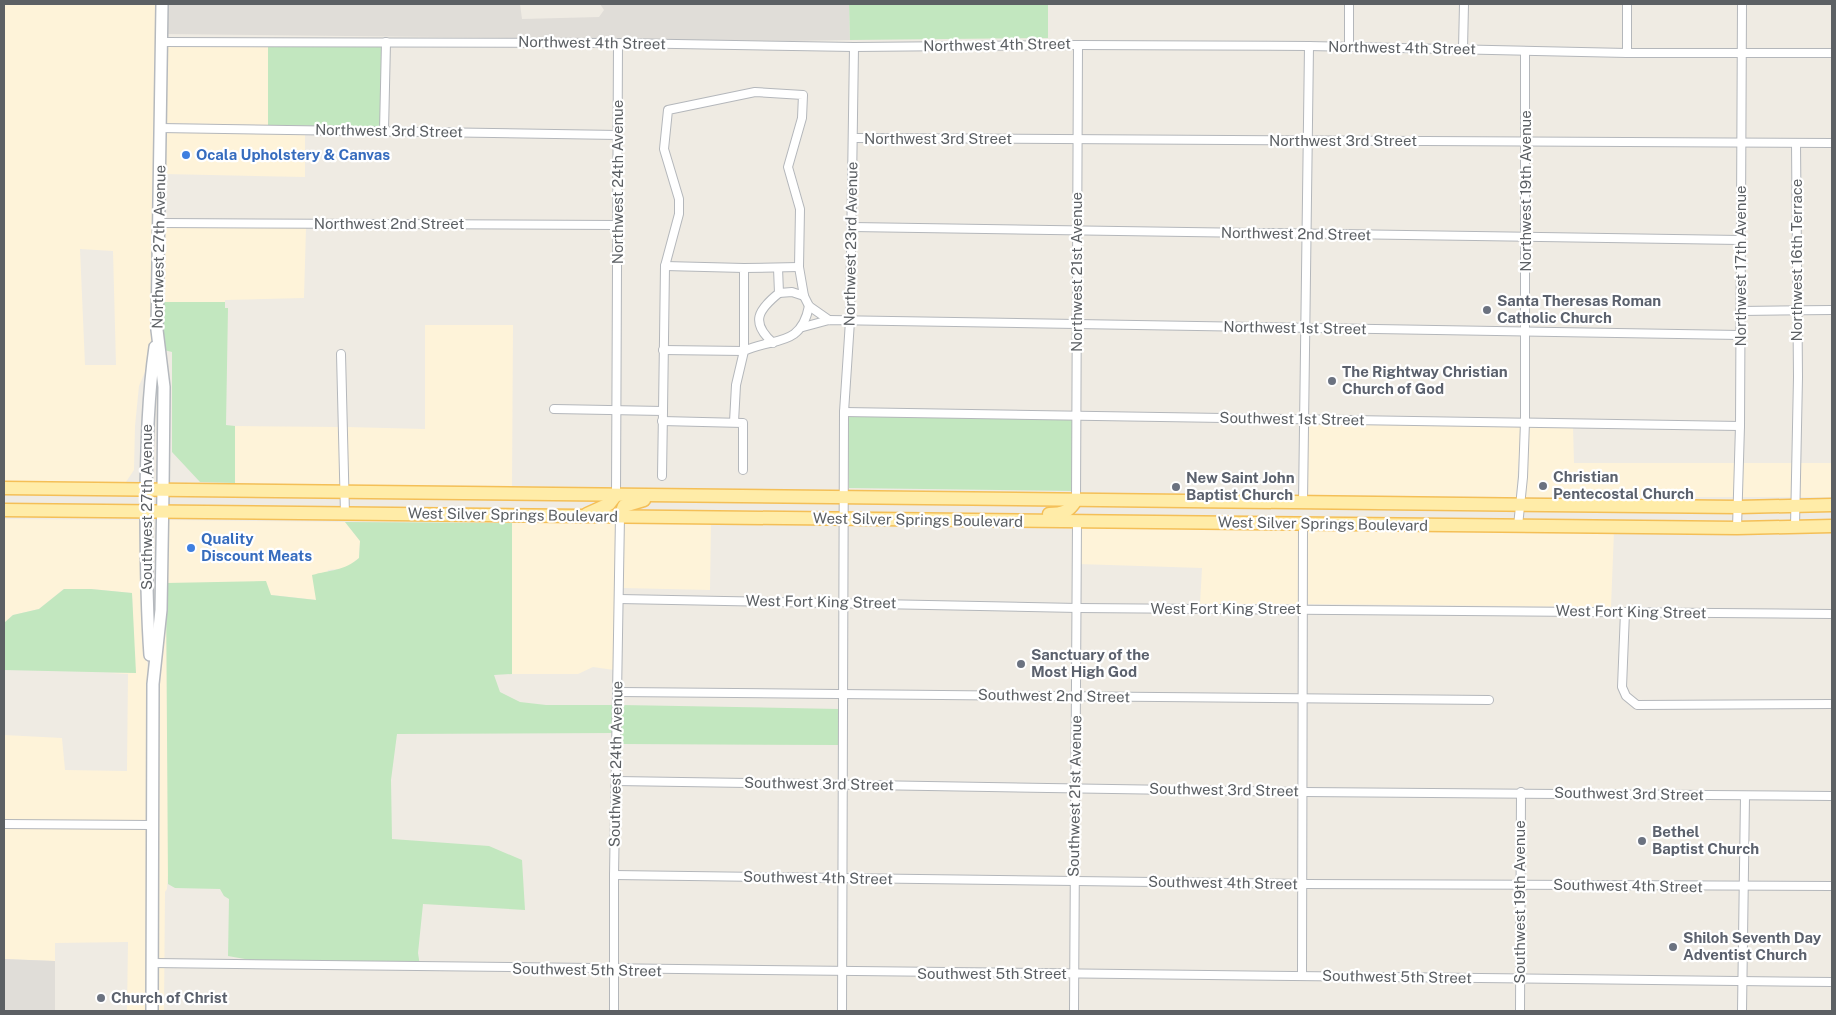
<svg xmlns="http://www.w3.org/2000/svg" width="1836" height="1015" viewBox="0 0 1836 1015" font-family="'Public Sans',sans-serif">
  <rect width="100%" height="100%" fill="#efebe3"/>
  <g fill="#fef3d9" fill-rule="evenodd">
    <path d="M4 4H158L153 330 148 365 139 386 135 426 134 470 126 482H4ZM80 249 113 251 116 365H85Z"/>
    <polygon points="165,46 268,46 268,125 164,123"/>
    <polygon points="164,132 305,134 305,177 164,174"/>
    <polygon points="164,228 306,228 304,298 225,300 225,302 162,302"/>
    <polygon points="425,325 513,325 512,486 348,485 347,427 425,429"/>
    <polygon points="1308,423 1521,427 1516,497 1308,495"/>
    <polygon points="235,426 339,427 341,485 235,483"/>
    <polygon points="1529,427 1573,427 1574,463 1735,463 1734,497 1524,497"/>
    <polygon points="1743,463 1792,463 1792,497 1742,497"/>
    <rect x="1800" y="463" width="32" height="34"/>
    <polygon points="4,519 142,520 143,609 149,684 148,1011 127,1011 128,942 55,943 55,961 4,959 4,735 62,738 65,770 127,771 128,674 108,673 135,673 132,593 91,589 64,589 39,609 13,615 4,623"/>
    <polygon points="167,520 345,522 360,541 359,558 347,568 328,570 317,600 166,583 169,862 167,889 165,892 164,1011 156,1011 157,688"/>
    <polygon points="512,523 616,523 614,670 593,667 578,674 512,674"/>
    <polygon points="624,523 711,523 710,590 623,588"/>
    <polygon points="1080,526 1300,528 1300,604 1200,604 1202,568 1078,564"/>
    <polygon points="1307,528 1614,531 1611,607 1308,604"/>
  </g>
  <g fill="#e0ddd8">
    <polygon points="166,4 520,4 522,19 599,17 604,10 600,4 849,4 850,40 790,41 165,34"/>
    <polygon points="4,959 55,961 55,1011 4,1011"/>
  </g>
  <g fill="#c2e7bf">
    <polygon points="849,4 1048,4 1048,38 850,40"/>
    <polygon points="268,46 382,46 380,127 268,125"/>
    <polygon points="162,302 225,302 225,308 228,308 226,425 235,426 235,483 200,482 172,452 172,352 164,350"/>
    <polygon points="847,416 1073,420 1073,491 849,488"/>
    <path d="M345 522 512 523V674L494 675 500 692 520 702 546 705H614L613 733 397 734 391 780 392 839 489 846 522 860 525 910 423 904 418 953 420 966 272 964 228 956 229 899 224 896 220 889 175 888 168 884 166 583 266 581 271 595 316 600 312 575C330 570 344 571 359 558L360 541Z"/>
    <polygon points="64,589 91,589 132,593 136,673 4,670 4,623 13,615 39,609"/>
    <polygon points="622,705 839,709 839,745 621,744"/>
  </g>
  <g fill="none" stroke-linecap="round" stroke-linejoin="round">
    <defs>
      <g id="minor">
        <polyline points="1349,4 1349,47"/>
        <polyline points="161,42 618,43 854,47 1078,45 1309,46 1627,53 1832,53"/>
        <polyline points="1463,49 1464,4"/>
        <polyline points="1627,53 1627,4"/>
        <polyline points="160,128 618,135"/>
        <polyline points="384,131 386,42"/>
        <polyline points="853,138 1832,143"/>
        <polyline points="160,223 617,225"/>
        <polyline points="852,227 1740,240"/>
        <polyline points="744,268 799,267"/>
        <polyline points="779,293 792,292 804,296"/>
        <polyline points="1740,311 1832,310"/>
        <polyline points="803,327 829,320 1740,335"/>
        <path d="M773 343C750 322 758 310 779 293L778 268"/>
        <polyline points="663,350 744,351 744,268 665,266"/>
        <polyline points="341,354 345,514"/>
        <polyline points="554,409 663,411 662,476"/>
        <polyline points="663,411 665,266 679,214 679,199 664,149 668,110 755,92 803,95 802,118 788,167 800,209 799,267 804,296 809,306 829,320"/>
        <polyline points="844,412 1740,426"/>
        <polyline points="662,421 743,423 743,470"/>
        <path d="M734 422 736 385 744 351C773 337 801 348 809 306"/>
        <polyline points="616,495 618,43"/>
        <polyline points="1076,500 1078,45"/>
        <polyline points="1303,503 1309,46"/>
        <polyline points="1518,526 1523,477 1525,422 1525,51"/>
        <polyline points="1795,527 1798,377 1796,143"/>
        <polyline points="1737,528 1740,426 1742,4"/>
        <polyline points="619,599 1078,608 1832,614"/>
        <polyline points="1625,612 1622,687 1626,696 1637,705 1832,704"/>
        <polyline points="618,692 1489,700"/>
        <polyline points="616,781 1304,792 1832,796"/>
        <polyline points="4,824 151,825"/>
        <polyline points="614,875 1304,884 1832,886"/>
        <polyline points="153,963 1832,982"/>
        <polyline points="1302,976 1303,524"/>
        <polyline points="614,1011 614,875 620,516"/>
        <polyline points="842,1011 844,412 850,321 854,47"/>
        <polyline points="1074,1011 1077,521"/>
        <polyline points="1520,1011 1521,792"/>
        <polyline points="1742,1011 1745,796"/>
      </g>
      <g id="secondary">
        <path d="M150 655C146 601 146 546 146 491 147 443 148 395 155 347"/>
        <polyline points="152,1011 153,684 161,610 163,490 164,387 157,330 162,4"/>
      </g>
      <g id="primary">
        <polyline points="4,488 1738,507 1832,505"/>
        <polyline points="4,510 1737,528 1832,526"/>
        <polyline points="587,514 609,504 616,495"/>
        <path d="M1049 514C1063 514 1069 512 1076 500"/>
        <polyline points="620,516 624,506 644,500"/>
      </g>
    </defs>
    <use href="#minor" stroke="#b4b7bb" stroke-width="10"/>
    <use href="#secondary" stroke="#b5b9be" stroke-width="14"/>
    <use href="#primary" stroke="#f4bf57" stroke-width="15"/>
    <use href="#minor" stroke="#fff" stroke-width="8"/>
    <use href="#secondary" stroke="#fff" stroke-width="11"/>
    <use href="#primary" stroke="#ffeca8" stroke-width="12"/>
  </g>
  <g fill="#3f7fe0" stroke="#fff" stroke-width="2">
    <circle cx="186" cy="155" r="5"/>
    <circle cx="191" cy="548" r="5"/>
  </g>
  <g fill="#6b7280" stroke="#fff" stroke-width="2">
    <circle cx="1487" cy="310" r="5"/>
    <circle cx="1332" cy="381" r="5"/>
    <circle cx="1543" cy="486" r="5"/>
    <circle cx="1176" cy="487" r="5"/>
    <circle cx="1021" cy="664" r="5"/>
    <circle cx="1642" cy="841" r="5"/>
    <circle cx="1673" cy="947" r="5"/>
    <circle cx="101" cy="998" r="5"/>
  </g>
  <g text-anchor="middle" stroke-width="4.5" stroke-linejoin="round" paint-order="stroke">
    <g font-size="15" fill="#5c6064" stroke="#fff">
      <text transform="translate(592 43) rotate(1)" y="5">Northwest 4th Street</text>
      <text transform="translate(997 45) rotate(-1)" y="5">Northwest 4th Street</text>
      <text transform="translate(1402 48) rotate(1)" y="5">Northwest 4th Street</text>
      <text transform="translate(389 131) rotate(1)" y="5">Northwest 3rd Street</text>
      <text x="938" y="144">Northwest 3rd Street</text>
      <text x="1343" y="146">Northwest 3rd Street</text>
      <text transform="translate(618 182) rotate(-90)" y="5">Northwest 24th Avenue</text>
      <text transform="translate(1526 191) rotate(-90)" y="5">Northwest 19th Avenue</text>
      <text x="389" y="229">Northwest 2nd Street</text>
      <text transform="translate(1296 234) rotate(1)" y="5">Northwest 2nd Street</text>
      <text transform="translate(851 244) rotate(-89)" y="5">Northwest 23rd Avenue</text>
      <text transform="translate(159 247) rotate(-89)" y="5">Northwest 27th Avenue</text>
      <text transform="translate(1797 260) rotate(-90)" y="5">Northwest 16th Terrace</text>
      <text transform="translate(1741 266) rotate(-90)" y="5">Northwest 17th Avenue</text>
      <text transform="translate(1077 272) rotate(-90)" y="5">Northwest 21st Avenue</text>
      <text transform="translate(1295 328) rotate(1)" y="5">Northwest 1st Street</text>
      <text transform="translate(1292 419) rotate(1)" y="5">Southwest 1st Street</text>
      <text transform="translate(147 507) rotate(-90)" y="5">Southwest 27th Avenue</text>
      <text transform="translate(513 515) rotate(1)" y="5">West Silver Springs Boulevard</text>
      <text transform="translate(918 520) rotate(1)" y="5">West Silver Springs Boulevard</text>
      <text transform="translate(1323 524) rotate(1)" y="5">West Silver Springs Boulevard</text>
      <text transform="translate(821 602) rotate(1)" y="5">West Fort King Street</text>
      <text x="1226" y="614">West Fort King Street</text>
      <text transform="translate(1631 612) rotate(1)" y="5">West Fort King Street</text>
      <text transform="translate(1054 696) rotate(1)" y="5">Southwest 2nd Street</text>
      <text transform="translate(616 764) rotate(-89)" y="5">Southwest 24th Avenue</text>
      <text transform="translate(819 784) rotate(1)" y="5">Southwest 3rd Street</text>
      <text transform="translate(1224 790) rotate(1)" y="5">Southwest 3rd Street</text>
      <text transform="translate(1629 794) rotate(1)" y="5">Southwest 3rd Street</text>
      <text transform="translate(1075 796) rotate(-89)" y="5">Southwest 21st Avenue</text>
      <text transform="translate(818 878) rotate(1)" y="5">Southwest 4th Street</text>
      <text transform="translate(1223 883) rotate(1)" y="5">Southwest 4th Street</text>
      <text transform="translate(1628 886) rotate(1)" y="5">Southwest 4th Street</text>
      <text transform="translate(1520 902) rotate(-90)" y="5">Southwest 19th Avenue</text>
      <text transform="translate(587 970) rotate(1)" y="5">Southwest 5th Street</text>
      <text x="992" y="979">Southwest 5th Street</text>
      <text transform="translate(1397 977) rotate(1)" y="5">Southwest 5th Street</text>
    </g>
    <g font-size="15" font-weight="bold" fill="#366cbe" stroke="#fff" text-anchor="start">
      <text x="196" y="160">Ocala Upholstery &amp; Canvas</text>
      <text x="201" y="544">Quality<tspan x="201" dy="17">Discount Meats</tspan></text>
    </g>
    <g font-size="15" font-weight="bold" fill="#5b616d" stroke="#fff" text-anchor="start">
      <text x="1497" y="306">Santa Theresas Roman<tspan x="1497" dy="17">Catholic Church</tspan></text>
      <text x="1342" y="377">The Rightway Christian<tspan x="1342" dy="17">Church of God</tspan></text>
      <text x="1553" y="482">Christian<tspan x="1553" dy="17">Pentecostal Church</tspan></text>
      <text x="1186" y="483">New Saint John<tspan x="1186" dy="17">Baptist Church</tspan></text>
      <text x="1031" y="660">Sanctuary of the<tspan x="1031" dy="17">Most High God</tspan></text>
      <text x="1652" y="837">Bethel<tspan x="1652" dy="17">Baptist Church</tspan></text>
      <text x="1683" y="943">Shiloh Seventh Day<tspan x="1683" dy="17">Adventist Church</tspan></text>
      <text x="111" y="1003">Church of Christ</text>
    </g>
  </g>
  <rect width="1836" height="1015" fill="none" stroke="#5c6064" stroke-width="10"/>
</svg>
